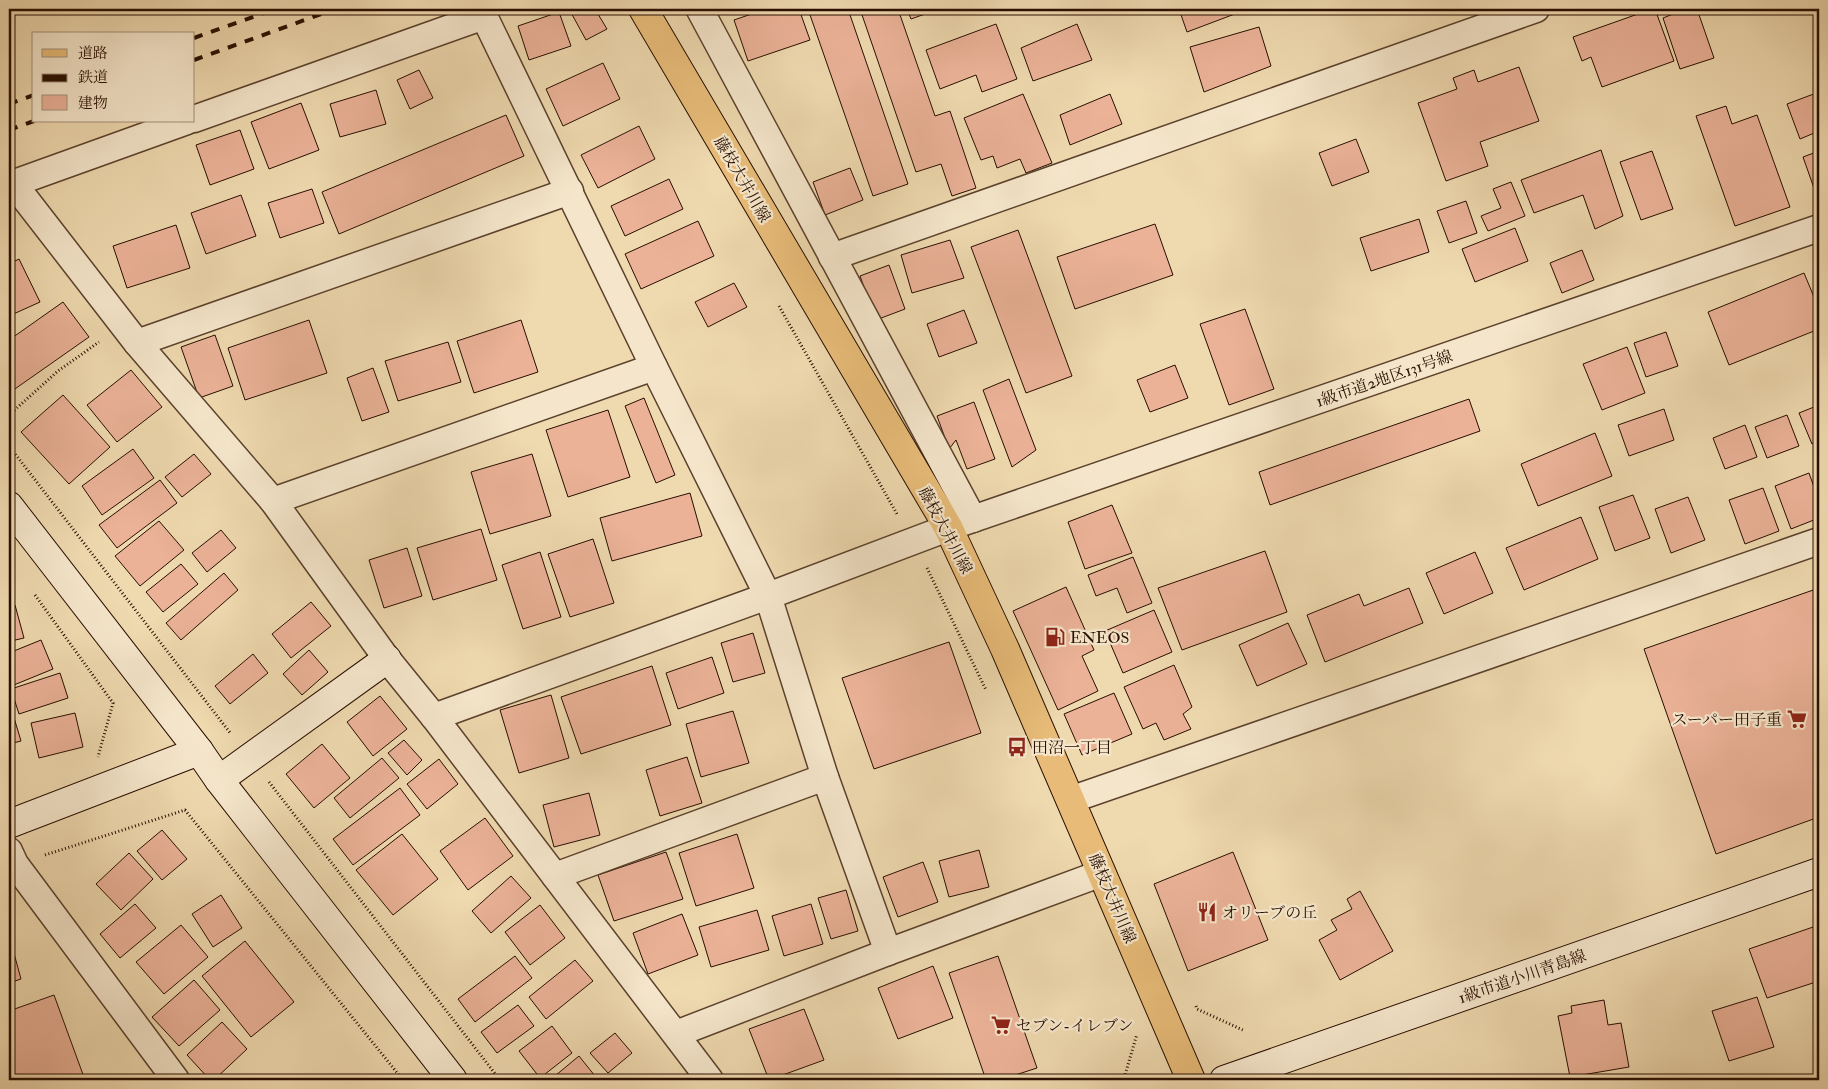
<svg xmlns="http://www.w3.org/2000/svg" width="1828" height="1089" viewBox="0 0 1828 1089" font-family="'IM FELL Double Pica','Noto Serif JP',serif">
  <rect width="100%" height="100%" fill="#efd9af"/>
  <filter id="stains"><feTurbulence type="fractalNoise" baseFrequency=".004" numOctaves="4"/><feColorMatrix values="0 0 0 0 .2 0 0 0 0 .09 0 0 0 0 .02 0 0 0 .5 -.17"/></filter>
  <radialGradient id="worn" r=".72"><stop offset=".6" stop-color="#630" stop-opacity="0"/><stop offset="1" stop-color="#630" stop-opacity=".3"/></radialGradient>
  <g fill="#ebb298" stroke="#280e00">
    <polygon points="569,9 595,9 607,29 586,40"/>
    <polygon points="766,9 799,9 810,40 748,61 734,20"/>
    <polygon points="818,9 848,9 908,184 873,196 809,12"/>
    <polygon points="860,9 898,9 935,116 950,111 976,188 952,196 941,164 916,172"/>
    <polygon points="907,9 939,9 911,19"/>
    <polygon points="1179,9 1248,9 1187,32"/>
    <polygon points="1652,9 1655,9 1674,61 1602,87 1591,57 1582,61 1573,37"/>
    <polygon points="1672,9 1697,9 1714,58 1680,69 1663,18 1673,14"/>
    <polygon points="559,12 571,46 529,60 518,26"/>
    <polygon points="996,24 1017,79 982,92 976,75 940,89 926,50"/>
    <polygon points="1077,24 1092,60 1033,81 1021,48"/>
    <polygon points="1259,27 1271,66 1204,92 1190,47"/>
    <polygon points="603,63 620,99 563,126 546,89"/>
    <polygon points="1519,67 1539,121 1480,142 1488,166 1446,181 1418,103 1457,89 1453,78 1474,70 1478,82"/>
    <polygon points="419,70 433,98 410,109 397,80"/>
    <polygon points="376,90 386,124 340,137 330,104"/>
    <polygon points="1819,92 1819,131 1800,139 1787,104"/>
    <polygon points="1023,94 1052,163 1026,173 1020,159 997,168 993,156 981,160 964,118"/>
    <polygon points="1110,94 1122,124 1070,145 1060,115"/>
    <polygon points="301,103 319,150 269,169 251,122"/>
    <polygon points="1726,106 1732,124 1757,115 1790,207 1735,226 1696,116"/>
    <polygon points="506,115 524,156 339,234 322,192"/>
    <polygon points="639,126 655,159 598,188 581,155"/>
    <polygon points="240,130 254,169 210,185 196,145"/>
    <polygon points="1356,139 1369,172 1332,186 1319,153"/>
    <polygon points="1601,150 1623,216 1595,229 1583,195 1534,213 1521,180"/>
    <polygon points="1652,151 1673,209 1641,220 1620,162"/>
    <polygon points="1819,151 1819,190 1815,191 1803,157"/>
    <polygon points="850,168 863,200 825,215 813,182"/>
    <polygon points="669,179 683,209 625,236 611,206"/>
    <polygon points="1511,182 1525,216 1488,231 1481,216 1501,208 1493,189"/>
    <polygon points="312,189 324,223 280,238 268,203"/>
    <polygon points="241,195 256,236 206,254 191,213"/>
    <polygon points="1466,201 1477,233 1449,243 1437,211"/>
    <polygon points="1419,219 1429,252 1371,271 1360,238"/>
    <polygon points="698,221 714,256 641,289 625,254"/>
    <polygon points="1155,224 1173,275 1075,309 1057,257"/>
    <polygon points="176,225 190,268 127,288 113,246"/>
    <polygon points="1515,228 1528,261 1475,282 1462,249"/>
    <polygon points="1018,230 1072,376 1026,393 971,247"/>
    <polygon points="950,240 964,278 912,293 901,255"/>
    <polygon points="1582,250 1594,280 1562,293 1550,263"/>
    <polygon points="19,259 40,302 9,316 9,264"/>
    <polygon points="889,265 905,309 876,320 860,276"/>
    <polygon points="1804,273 1819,309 1819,329 1729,365 1708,312"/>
    <polygon points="734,283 747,307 708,327 695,302"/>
    <polygon points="63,302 89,337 12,391 9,386 9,340"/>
    <polygon points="1245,309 1274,389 1229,405 1200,324"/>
    <polygon points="964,310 977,343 939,357 927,324"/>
    <polygon points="309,320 327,373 245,400 228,348"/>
    <polygon points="521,320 538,372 474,393 457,341"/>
    <polygon points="1666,332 1678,366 1646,377 1634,343"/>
    <polygon points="215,335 233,386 199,398 181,347"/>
    <polygon points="448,342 461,382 398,401 385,361"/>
    <polygon points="1627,347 1645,393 1602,410 1583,364"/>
    <polygon points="1175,365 1188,398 1150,412 1137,380"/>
    <polygon points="373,368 389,412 362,421 347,378"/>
    <polygon points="131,370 162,407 117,442 87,405"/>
    <polygon points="1009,379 1036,450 1012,467 983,390"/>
    <polygon points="63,395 110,447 69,484 21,432"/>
    <polygon points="644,398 675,475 656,483 625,406"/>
    <polygon points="1469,399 1480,431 1270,505 1259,472"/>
    <polygon points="974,402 995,459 967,469 956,440 949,449 937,416"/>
    <polygon points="1819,405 1819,441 1812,444 1799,413"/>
    <polygon points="1664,409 1674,440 1629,456 1618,425"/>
    <polygon points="608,410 630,477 568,497 546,430"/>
    <polygon points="1787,415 1799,446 1767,458 1755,427"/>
    <polygon points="1745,425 1757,457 1725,469 1713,438"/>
    <polygon points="1595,433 1612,476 1538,506 1521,464"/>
    <polygon points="133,449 154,478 102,515 82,486"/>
    <polygon points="194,454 211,474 182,497 165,477"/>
    <polygon points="532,454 551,516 490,534 471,472"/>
    <polygon points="1809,473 1819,501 1819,518 1791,529 1775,486"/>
    <polygon points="160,480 177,503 117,548 99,525"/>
    <polygon points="1763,488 1779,531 1745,544 1729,500"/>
    <polygon points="690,493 702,536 612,561 600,518"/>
    <polygon points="1633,495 1650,538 1615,551 1599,507"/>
    <polygon points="1688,497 1705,540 1671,553 1655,509"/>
    <polygon points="1112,505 1132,553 1085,569 1068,522"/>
    <polygon points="1581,517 1598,559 1524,590 1506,548"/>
    <polygon points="159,521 184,550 140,586 115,556"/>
    <polygon points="481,529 497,580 433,600 417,548"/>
    <polygon points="221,530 236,548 207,572 192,553"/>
    <polygon points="593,539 614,603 570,617 548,554"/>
    <polygon points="407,548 422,596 384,608 369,560"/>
    <polygon points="1265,551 1287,612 1182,650 1158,588"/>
    <polygon points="540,552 561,617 523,629 502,565"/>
    <polygon points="1475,552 1493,593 1444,614 1426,573"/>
    <polygon points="1133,557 1152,603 1127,613 1117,588 1096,596 1088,575"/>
    <polygon points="181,564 198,584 163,612 146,592"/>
    <polygon points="224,573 238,590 181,640 166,623"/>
    <polygon points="1066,587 1094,650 1082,656 1098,691 1058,710 1013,611"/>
    <polygon points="1409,588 1423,623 1325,662 1307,615 1359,594 1364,606"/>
    <polygon points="1819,588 1819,817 1716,854 1644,649"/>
    <polygon points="311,602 331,626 291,658 272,634"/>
    <polygon points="15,605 24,638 11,641 9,632 9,607"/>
    <polygon points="1154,610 1172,652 1123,673 1105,631"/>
    <polygon points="1288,623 1307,664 1257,686 1239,645"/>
    <polygon points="753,633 765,673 733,682 721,643"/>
    <polygon points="41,640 53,669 9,687 9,653"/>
    <polygon points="949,642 981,733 874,769 842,678"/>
    <polygon points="309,650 328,672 302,695 283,674"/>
    <polygon points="253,654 268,673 230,704 215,686"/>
    <polygon points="712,657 724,693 678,709 666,673"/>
    <polygon points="1174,665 1192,707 1183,714 1191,729 1164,740 1156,723 1143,729 1124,687"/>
    <polygon points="652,666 671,725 581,754 561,697"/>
    <polygon points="60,673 68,698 19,714 11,689"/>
    <polygon points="1114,693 1132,734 1082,755 1064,714"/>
    <polygon points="551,695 569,758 519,773 500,710"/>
    <polygon points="380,696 407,729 373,756 347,722"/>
    <polygon points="9,701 21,741 9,744"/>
    <polygon points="733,711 749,763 701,777 686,724"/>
    <polygon points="75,713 83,747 39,758 31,723"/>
    <polygon points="404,740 422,760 407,775 388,753"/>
    <polygon points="322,744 350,778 314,808 286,774"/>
    <polygon points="687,757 702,803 660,816 646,770"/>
    <polygon points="382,758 399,778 350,818 334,798"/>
    <polygon points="439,759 458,784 427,809 407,784"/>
    <polygon points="400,788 420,815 353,865 333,839"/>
    <polygon points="589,793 600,835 554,847 543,805"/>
    <polygon points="485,818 513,856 468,890 440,851"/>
    <polygon points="162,830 187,859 162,880 137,851"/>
    <polygon points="402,834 438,879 393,915 356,870"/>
    <polygon points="737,834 754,888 696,906 679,853"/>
    <polygon points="979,850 989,887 949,897 939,861"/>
    <polygon points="666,852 683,899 614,921 598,875"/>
    <polygon points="1233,852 1268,940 1188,971 1154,884"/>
    <polygon points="129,853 153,879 121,910 96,884"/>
    <polygon points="923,862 938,902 898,917 883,877"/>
    <polygon points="511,876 531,898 491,933 472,911"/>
    <polygon points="846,890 858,931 831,939 818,898"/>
    <polygon points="1360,891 1393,951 1340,980 1319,940 1337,930 1331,920 1352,909 1347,899"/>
    <polygon points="221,895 242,928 213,947 192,914"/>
    <polygon points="135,904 156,928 120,958 100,934"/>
    <polygon points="811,904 823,944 784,956 772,916"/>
    <polygon points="540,905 565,938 530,965 505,932"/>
    <polygon points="757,910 769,950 711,967 699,927"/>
    <polygon points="682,914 698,955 648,974 633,933"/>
    <polygon points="181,925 208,957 164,994 136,962"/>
    <polygon points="1819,925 1819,981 1767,998 1749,949"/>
    <polygon points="9,935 21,979 9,983"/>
    <polygon points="245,941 294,1002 251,1037 202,976"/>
    <polygon points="515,956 532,978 475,1022 458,999"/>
    <polygon points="998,956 1037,1068 1000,1080 986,1080 949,973"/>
    <polygon points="575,960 593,981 546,1019 529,997"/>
    <polygon points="933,966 953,1018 898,1039 878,988"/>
    <polygon points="194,980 220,1010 179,1046 152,1017"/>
    <polygon points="54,995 85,1080 9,1080 9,1011"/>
    <polygon points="1757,997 1774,1047 1729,1061 1712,1011"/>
    <polygon points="1604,1000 1608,1025 1621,1023 1629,1067 1570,1077 1558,1016 1572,1013 1571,1006"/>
    <polygon points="518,1005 534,1026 497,1053 481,1032"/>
    <polygon points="804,1009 824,1060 769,1080 749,1029"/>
    <polygon points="222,1022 247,1049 214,1080 210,1080 187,1055"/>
    <polygon points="552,1026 572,1053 540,1078 519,1051"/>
    <polygon points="615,1033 632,1053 608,1073 590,1053"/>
    <polygon points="579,1056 595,1076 591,1080 550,1080"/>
  </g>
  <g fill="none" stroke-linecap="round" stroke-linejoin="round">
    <defs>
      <g id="street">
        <polyline points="705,9 700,10 973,519"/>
        <polyline points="194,119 484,16 654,367 768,596 825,777 888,952"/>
        <polyline points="13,183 137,343 273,501 387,659 434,717 710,1080"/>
        <polyline points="9,185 187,121"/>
        <polyline points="832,257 1536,9"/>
        <polyline points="137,343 570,191"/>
        <polyline points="273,501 654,367"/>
        <polyline points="434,717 768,596 961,523 1819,228"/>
        <polyline points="1070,800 1819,541"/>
        <polyline points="9,851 15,864 176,1080"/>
        <polyline points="555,876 825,777"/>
        <polyline points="676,1034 888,952 1102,873"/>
      </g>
      <g id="secondary">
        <polyline points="9,506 199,751 219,780 453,1080"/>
        <polyline points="219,780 387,659"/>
        <polyline points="9,824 199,751"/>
        <polyline points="1224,1080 1819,872"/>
      </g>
      <polyline id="primary" points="643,9 948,527 1005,649 1191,1080"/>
    </defs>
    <use href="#street" stroke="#5a412c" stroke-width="29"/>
    <use href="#secondary" stroke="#280e00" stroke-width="30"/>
    <use href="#primary" stroke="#280e00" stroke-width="30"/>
    <g stroke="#280e00" stroke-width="3" stroke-dasharray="1 2.5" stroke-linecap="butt">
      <polyline points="779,306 897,514"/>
      <polyline points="9,415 58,371 99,342"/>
      <polyline points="9,446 231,734"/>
      <polyline points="927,568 986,690"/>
      <polyline points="35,595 113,703 98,757"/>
      <polyline points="269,782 500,1080"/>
      <polyline points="45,855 185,810 403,1080"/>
      <polyline points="1196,1006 1197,1009 1245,1031"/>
      <polyline points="1109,1080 1125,1075 1137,1034"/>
    </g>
    <use href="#street" stroke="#f5e6cb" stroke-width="26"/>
    <use href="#secondary" stroke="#f5e6cb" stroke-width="28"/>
    <use href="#primary" stroke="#e8bc78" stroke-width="28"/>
    <g stroke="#280e00" stroke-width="4" stroke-dasharray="9 9" stroke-linecap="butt">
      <polyline points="194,38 275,9"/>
      <polyline points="194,60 335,9"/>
      <polyline points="9,104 34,95"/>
      <polyline points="9,130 34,121"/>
    </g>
  </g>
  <defs>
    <symbol id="fuel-bare" viewBox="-9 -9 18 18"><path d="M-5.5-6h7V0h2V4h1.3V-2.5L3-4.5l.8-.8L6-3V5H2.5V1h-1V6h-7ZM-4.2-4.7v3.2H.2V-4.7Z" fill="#8f2418" stroke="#f5e6cb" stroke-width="2.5" paint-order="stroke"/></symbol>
    <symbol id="supermarket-bare" viewBox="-9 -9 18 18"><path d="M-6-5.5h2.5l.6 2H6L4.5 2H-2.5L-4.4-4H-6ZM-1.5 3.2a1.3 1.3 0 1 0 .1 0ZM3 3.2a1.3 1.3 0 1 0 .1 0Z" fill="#8f2418" stroke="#f5e6cb" stroke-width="2.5" paint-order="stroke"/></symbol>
    <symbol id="bus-bare" viewBox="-9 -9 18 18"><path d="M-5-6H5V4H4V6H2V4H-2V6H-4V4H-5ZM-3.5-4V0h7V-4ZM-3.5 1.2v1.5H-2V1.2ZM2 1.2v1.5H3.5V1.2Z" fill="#8f2418" stroke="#f5e6cb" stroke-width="2.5" paint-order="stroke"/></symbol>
    <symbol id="restaurant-bare" viewBox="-9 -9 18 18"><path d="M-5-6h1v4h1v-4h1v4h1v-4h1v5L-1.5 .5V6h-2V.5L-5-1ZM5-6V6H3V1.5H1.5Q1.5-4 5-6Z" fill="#8f2418" stroke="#f5e6cb" stroke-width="2.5" paint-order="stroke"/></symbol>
  </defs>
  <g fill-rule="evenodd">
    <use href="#fuel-bare" x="1041" y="623" width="28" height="28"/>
    <use href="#supermarket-bare" x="1783" y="705" width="28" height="28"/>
    <use href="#bus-bare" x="1003" y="733" width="28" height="28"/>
    <use href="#restaurant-bare" x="1193" y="898" width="28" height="28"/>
    <use href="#supermarket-bare" x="987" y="1011" width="28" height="28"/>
  </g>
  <g text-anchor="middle" stroke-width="4.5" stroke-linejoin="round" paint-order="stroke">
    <g font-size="16" fill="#280e00" stroke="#f5e6cb">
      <text transform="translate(743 179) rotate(60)" y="6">藤枝大井川線</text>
      <text transform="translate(1384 378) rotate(-19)" y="6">1級市道2地区131号線</text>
      <text transform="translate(946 530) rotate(62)" y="6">藤枝大井川線</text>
      <text transform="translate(1113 898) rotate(67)" y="6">藤枝大井川線</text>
      <text transform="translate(1522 976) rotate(-19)" y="6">1級市道小川青島線</text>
    </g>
    <g font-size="16" fill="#280e00" stroke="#f5e6cb" text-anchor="start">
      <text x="1070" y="643">ENEOS</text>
      <text x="1782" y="725" text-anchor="end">スーパー田子重</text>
      <text x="1032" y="753">田沼一丁目</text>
      <text x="1222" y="918">オリーブの丘</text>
      <text x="1016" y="1031">セブン-イレブン</text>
    </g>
  </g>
  <rect width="1828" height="1089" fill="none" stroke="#efd9af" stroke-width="30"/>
  <rect x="10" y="10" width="1808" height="1069" fill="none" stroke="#280e00" stroke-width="2.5"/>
  <rect x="15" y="15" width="1798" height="1059" fill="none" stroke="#280e00"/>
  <rect x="32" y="32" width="162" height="90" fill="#f5e6cb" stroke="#a3907a"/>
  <rect x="42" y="49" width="25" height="8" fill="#e8bc78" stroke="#a3907a"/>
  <text x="78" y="58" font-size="15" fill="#280e00">道路</text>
  <rect x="42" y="74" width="25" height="8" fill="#280e00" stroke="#a3907a"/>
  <text x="78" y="82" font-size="15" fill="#280e00">鉄道</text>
  <rect x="42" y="95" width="25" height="15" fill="#ebb298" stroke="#a3907a"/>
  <text x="78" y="108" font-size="15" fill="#280e00">建物</text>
  <rect width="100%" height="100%" filter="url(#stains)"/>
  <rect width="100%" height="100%" fill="url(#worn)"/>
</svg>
